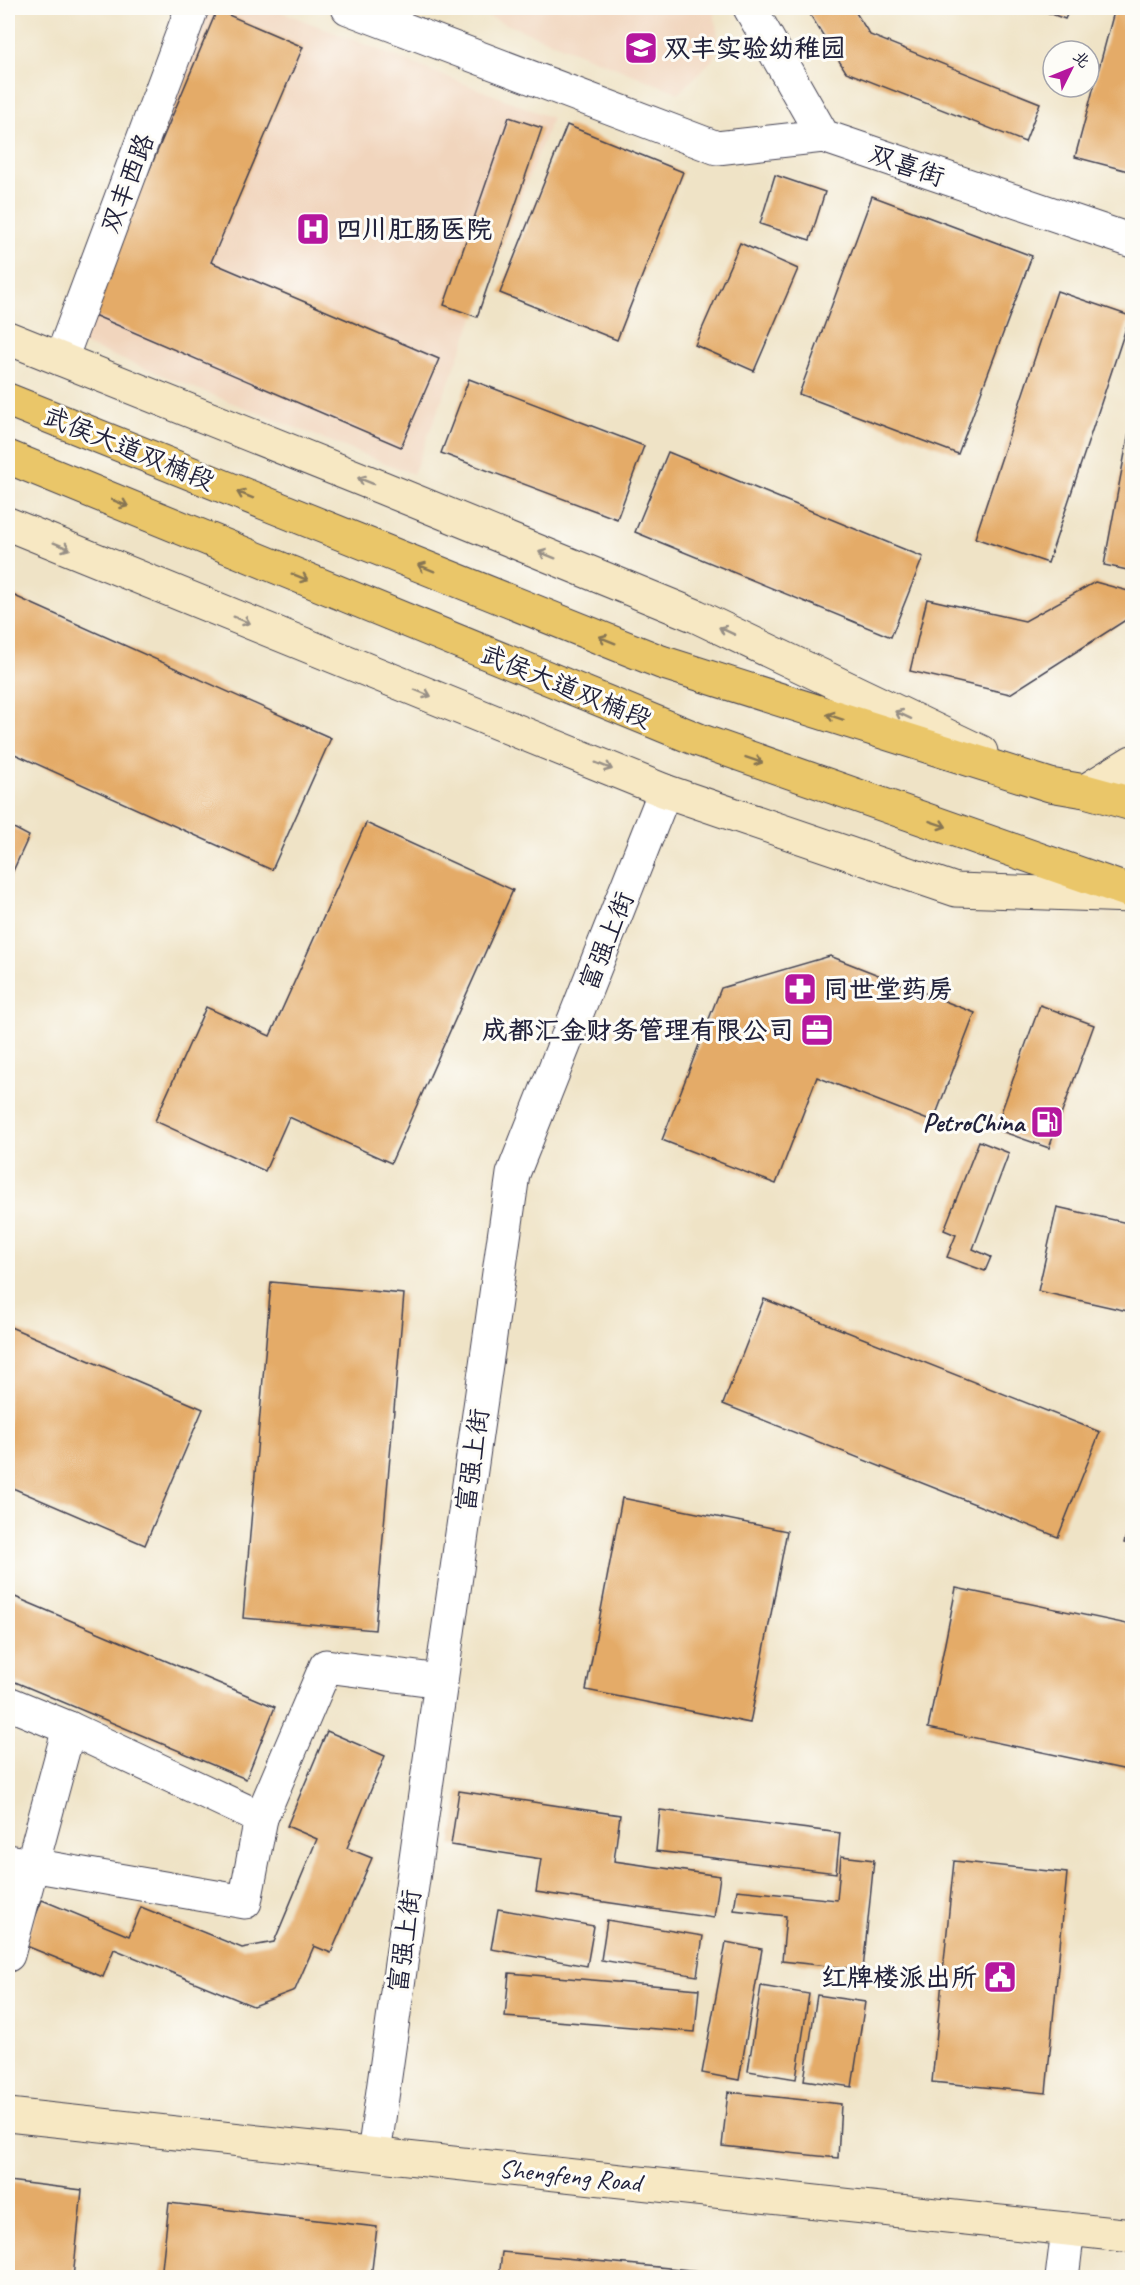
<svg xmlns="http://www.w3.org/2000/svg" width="1140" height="2285" viewBox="0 0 1140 2285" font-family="Caveat,'LXGW WenKai TC',sans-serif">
  <rect width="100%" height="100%" fill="#fdfcf7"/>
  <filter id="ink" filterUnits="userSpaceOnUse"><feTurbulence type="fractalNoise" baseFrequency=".0167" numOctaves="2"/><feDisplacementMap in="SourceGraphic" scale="12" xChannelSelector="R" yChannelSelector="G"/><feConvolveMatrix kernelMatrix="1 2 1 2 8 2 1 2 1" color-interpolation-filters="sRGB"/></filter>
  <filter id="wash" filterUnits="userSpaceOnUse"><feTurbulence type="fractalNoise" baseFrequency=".008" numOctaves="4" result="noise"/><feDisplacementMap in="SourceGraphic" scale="24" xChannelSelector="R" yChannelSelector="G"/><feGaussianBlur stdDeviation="1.35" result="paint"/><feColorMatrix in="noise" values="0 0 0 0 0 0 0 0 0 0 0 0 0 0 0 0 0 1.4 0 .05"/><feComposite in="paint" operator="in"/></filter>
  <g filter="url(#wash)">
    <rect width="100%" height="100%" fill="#efe3c6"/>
    <g fill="#f1d5bd">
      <polygon points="203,8 272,8 552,118 413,474 73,340"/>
      <polygon points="466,8 713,8 718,36 713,59 679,93"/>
    </g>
    <g id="blocks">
      <g fill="#e4ab67">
        <polygon points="806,8 853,8 870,35 1040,103 1025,142 846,72"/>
        <polygon points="1036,8 1070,8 1065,19"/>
        <polygon points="1115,8 1132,8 1132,172 1075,157"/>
        <polygon points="217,10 303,47 211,262 439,359 401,447 89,313"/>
        <polygon points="509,117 542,128 477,317 444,305"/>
        <polygon points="567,125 683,172 617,340 500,293"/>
        <polygon points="775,175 825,192 810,240 760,224"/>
        <polygon points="872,196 1032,256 958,454 799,394"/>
        <polygon points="740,243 798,269 754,371 695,345"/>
        <polygon points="1057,291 1130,316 1048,563 975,538"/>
        <polygon points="469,379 644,446 617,519 441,453"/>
        <polygon points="1131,421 1132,421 1132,571 1104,565"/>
        <polygon points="668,452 923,557 891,637 635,532"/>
        <polygon points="1095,582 1132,592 1132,616 1010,694 910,671 927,599 1025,621"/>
        <polygon points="8,593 331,738 272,870 8,751"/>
        <polygon points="366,823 513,890 391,1163 289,1117 265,1171 155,1121 206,1007 270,1036"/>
        <polygon points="8,825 29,836 8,882"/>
        <polygon points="830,956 975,1013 933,1122 817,1077 776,1184 662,1140 721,988"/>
        <polygon points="1040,1005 1094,1025 1049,1148 995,1129"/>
        <polygon points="979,1141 1009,1153 973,1249 991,1257 985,1271 947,1257 956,1235 944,1230"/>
        <polygon points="1057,1207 1132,1224 1132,1312 1038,1291"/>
        <polygon points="271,1282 404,1294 375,1630 243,1618"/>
        <polygon points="764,1299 1100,1432 1058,1537 723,1404"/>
        <polygon points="8,1326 203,1409 145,1545 8,1486"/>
        <polygon points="622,1498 787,1531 750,1723 586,1690"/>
        <polygon points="1132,1513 1132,1545 1124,1543"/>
        <polygon points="956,1588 1132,1625 1132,1771 928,1728"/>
        <polygon points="8,1594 275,1707 246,1779 8,1679"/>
        <polygon points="327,1731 385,1756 347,1848 372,1858 331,1953 314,1946 295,1990 253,2006 114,1949 103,1977 24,1945 42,1900 129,1936 141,1907 242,1948 274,1942 317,1839 287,1826"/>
        <polygon points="459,1791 620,1815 614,1861 720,1876 714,1918 536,1892 541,1859 451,1845"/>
        <polygon points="660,1810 840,1833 836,1873 656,1851"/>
        <polygon points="841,1856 874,1860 863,1970 782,1961 786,1916 734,1910 737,1890 837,1900"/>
        <polygon points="954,1861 1067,1873 1046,2093 932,2082"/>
        <polygon points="498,1909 594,1926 587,1966 491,1949"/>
        <polygon points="607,1920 703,1936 697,1976 601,1960"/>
        <polygon points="726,1942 762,1949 739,2080 702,2073"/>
        <polygon points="509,1973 699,1989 695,2032 505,2017"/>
        <polygon points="761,1986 809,1994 796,2079 748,2071"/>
        <polygon points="817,1995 865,2002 852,2087 804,2080"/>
        <polygon points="728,2092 841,2104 838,2158 722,2146"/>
        <polygon points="8,2181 82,2190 73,2278 35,2278 8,2274"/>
        <polygon points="169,2203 377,2227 371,2278 161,2278"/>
        <polygon points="502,2252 710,2272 709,2278 499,2278"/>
      </g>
    </g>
  </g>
  <g filter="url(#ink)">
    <use href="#blocks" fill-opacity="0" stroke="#413f50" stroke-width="1.5"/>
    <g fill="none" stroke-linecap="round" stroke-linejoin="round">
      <defs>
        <g id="street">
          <polyline points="348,8 717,148 823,136"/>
          <polyline points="750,8 823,136 1132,241"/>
          <polyline points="61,359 192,8"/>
          <polyline points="8,1703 69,1728 8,1955"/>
          <polyline points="261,1818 326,1666 441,1681"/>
          <polyline points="8,1861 245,1902 261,1818 69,1728"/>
          <polyline points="374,2154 513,1174 665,791"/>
          <polyline points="1062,2278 1068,2229"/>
        </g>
        <g id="secondary">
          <polyline points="8,338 383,488 696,616 981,752"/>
          <polyline points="8,524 665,791 956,890 1132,896"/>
          <polyline points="1085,791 1132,762"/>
          <polyline points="8,2115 1132,2236"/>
        </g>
        <g id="primary">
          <polyline points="8,400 661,662 1050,785 1085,791 1132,804"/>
          <polyline points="8,457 699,740 1132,892"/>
        </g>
      </defs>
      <use href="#street" stroke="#413f50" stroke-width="35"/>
      <use href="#secondary" stroke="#413f50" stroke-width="35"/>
      <use href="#primary" stroke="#413f50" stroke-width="35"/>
      <use href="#street" stroke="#fff" stroke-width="33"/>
      <use href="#secondary" stroke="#f7e8c3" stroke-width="33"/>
      <use href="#primary" stroke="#eac669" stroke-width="33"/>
    </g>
    <defs><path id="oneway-shaft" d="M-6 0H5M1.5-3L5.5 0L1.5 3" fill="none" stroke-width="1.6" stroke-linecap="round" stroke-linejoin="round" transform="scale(1.5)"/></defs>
    <g stroke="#978f86">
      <use href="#oneway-shaft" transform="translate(366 481) rotate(-158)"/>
      <use href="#oneway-shaft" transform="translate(62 546) rotate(22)"/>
      <use href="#oneway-shaft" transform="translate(547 555) rotate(-158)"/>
      <use href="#oneway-shaft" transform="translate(242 620) rotate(22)"/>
      <use href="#oneway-shaft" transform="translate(727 631) rotate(-155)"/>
      <use href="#oneway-shaft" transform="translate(423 693) rotate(22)"/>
      <use href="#oneway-shaft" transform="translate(903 715) rotate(-155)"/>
      <use href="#oneway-shaft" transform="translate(604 766) rotate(22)"/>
    </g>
    <g stroke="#867452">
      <use href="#oneway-shaft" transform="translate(245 495) rotate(-158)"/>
      <use href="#oneway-shaft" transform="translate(120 503) rotate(22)"/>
      <use href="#oneway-shaft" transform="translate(426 568) rotate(-158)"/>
      <use href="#oneway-shaft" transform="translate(300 577) rotate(22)"/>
      <use href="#oneway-shaft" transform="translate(607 640) rotate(-158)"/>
      <use href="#oneway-shaft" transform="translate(835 717) rotate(-162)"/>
      <use href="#oneway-shaft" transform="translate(754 760) rotate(19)"/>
      <use href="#oneway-shaft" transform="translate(938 824) rotate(19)"/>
    </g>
  </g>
  <defs>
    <symbol id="school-square" viewBox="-11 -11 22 22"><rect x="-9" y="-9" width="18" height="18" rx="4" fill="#b5179e" stroke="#fdfcf7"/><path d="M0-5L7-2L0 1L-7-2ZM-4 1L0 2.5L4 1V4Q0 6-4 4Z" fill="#fff"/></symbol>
    <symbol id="hospital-square" viewBox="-11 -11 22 22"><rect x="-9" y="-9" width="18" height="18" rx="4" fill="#b5179e" stroke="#fdfcf7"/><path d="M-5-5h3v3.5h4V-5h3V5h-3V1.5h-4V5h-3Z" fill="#fff"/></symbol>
    <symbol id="pharmacy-square" viewBox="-11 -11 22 22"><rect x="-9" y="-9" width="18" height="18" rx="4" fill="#b5179e" stroke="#fdfcf7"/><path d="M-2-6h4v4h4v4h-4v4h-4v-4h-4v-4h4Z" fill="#fff"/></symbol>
    <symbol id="office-square" viewBox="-11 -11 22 22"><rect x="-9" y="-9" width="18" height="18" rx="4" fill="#b5179e" stroke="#fdfcf7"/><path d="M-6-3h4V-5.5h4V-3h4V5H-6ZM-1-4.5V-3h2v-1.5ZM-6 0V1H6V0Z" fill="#fff"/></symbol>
    <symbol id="fuel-square" viewBox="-11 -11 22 22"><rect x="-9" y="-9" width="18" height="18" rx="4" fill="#b5179e" stroke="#fdfcf7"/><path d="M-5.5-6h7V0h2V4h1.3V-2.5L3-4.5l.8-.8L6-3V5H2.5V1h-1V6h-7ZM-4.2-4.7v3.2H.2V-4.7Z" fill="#fff"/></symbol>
    <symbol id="civic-square" viewBox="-11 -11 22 22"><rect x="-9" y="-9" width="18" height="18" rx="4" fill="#b5179e" stroke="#fdfcf7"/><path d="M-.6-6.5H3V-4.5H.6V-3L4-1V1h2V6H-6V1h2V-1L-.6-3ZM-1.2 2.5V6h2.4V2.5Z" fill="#fff"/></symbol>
  </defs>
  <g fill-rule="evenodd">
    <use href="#school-square" x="622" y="29" width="38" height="38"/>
    <use href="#hospital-square" x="294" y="210" width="38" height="38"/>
    <use href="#pharmacy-square" x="781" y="970" width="38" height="38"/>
    <use href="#office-square" x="798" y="1011" width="38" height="38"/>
    <use href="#fuel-square" x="1028" y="1103" width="38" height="38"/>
    <use href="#civic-square" x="981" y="1958" width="38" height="38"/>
  </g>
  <g text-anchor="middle" stroke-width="6" stroke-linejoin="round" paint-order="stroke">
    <g font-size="26" font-weight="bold" fill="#22223b" stroke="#fdfcf7" text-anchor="start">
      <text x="664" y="57">双丰实验幼稚园</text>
      <text x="336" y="238">四川肛肠医院</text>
      <text x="823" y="998">同世堂药房</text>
      <text x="794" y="1039" text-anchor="end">成都汇金财务管理有限公司</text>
      <text x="1024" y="1131" text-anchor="end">PetroChina</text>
      <text x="977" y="1986" text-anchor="end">红牌楼派出所</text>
    </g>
    <g font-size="26" fill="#22223b" stroke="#fdfcf7">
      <text transform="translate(907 165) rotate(19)" y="9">双喜街</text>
      <text transform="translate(127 183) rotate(-69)" y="9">双丰西路</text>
      <text transform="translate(129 448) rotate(22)" y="9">武侯大道双楠段</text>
      <text transform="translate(566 686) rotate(22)" y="9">武侯大道双楠段</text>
      <text transform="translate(606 941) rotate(-68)" y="9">富强上街</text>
      <text transform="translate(472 1460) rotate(-82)" y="9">富强上街</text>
      <text transform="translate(404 1941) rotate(-82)" y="9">富强上街</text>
      <text transform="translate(570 2175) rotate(6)" y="9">Shengfeng Road</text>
    </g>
  </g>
  <rect width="1140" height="2285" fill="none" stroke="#fdfcf7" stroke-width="30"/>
  <g transform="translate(1071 69) rotate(47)"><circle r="28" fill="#fdfcf7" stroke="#a5a5ac" stroke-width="1.5"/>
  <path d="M0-4.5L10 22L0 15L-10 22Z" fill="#b5179e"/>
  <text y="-9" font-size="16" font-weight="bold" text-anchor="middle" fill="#22223b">北</text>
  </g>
</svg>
